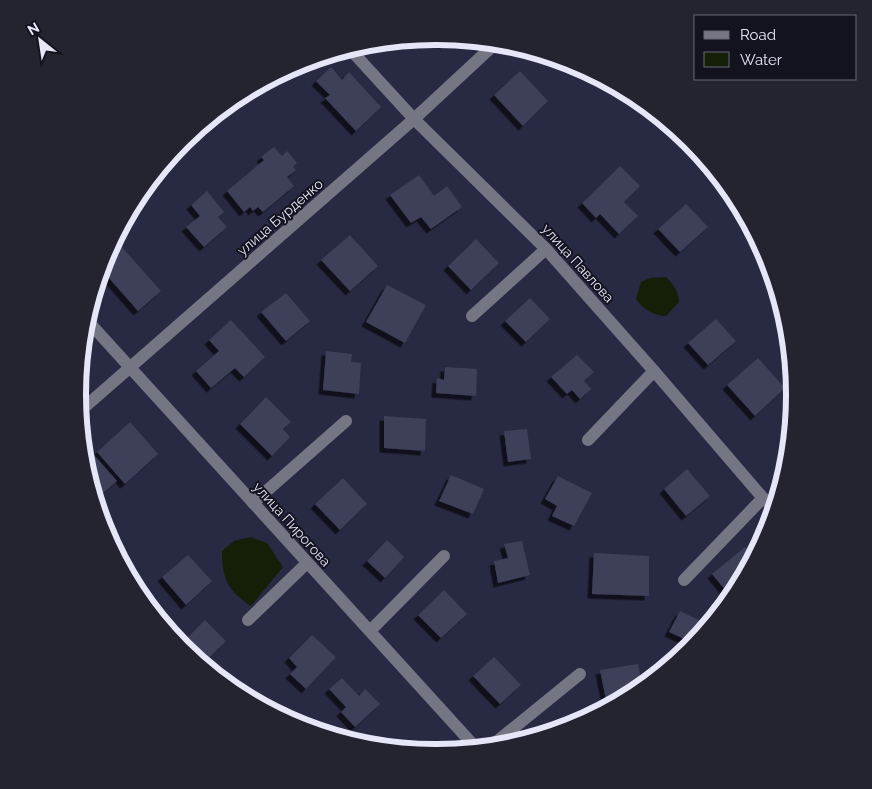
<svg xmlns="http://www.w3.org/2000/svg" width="872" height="789" viewBox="0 0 872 789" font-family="Raleway,sans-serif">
  <defs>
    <filter id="shadow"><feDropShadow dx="-4.5" dy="4.5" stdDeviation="0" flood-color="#0009"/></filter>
  </defs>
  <rect width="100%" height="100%" fill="#282942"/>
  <g fill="#151f08">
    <path d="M666 277C674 285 678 291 679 302L666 316C654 316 643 309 636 299L641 282 650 278Z"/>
    <path d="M250 537 267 543 283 567 251 606C228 591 222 579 222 551L234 541Z"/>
  </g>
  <g fill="#3d3f59" filter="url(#shadow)">
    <polygon points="436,36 450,38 451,38 444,45"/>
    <polygon points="331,67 342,80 349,72 381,107 356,131 325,98 330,95 316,81"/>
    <polygon points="520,71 548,101 523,126 494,95"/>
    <polygon points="274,147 282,156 287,151 297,163 293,167 296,170 287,177 294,186 263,212 258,207 253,211 250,207 244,212 227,191 264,160 261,157"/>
    <polygon points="620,166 640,186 624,202 638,216 619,234 600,214 596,218 582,203"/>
    <polygon points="419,175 434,196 447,186 462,207 431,229 421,217 411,223 390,195"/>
    <polygon points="207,191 224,212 218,217 227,227 204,247 186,227 200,216 191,205"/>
    <polygon points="686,204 708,227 680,252 658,229"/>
    <polygon points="350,235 378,266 350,291 321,260"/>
    <polygon points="476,239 499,263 471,290 448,266"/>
    <polygon points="120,245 161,291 138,311 101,269 105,258"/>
    <polygon points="387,285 426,305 405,343 366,322"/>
    <polygon points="286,293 310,321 286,341 261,312"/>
    <polygon points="530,298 550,319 526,342 505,321"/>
    <polygon points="716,319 736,341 708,365 688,343"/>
    <polygon points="231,320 265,357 244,377 235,368 211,388 196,371 219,351 209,340"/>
    <polygon points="326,351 352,354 351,362 361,363 359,394 323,390"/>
    <polygon points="577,355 594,372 584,381 591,389 580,399 572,390 567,394 551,377"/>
    <polygon points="758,358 785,388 755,416 727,385"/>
    <polygon points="445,367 477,369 476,396 436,393 437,378 444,380"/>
    <polygon points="266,397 291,422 283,429 290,437 272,456 240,424"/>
    <polygon points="384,416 426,419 425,451 384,448"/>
    <polygon points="130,422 158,454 125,484 97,452"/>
    <polygon points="527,429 531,459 508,462 504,431"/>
    <polygon points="790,432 791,432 788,454 784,453"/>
    <polygon points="87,447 117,481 95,500 85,464 83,450"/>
    <polygon points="687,469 710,496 686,516 664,489"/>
    <polygon points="451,475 484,489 473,514 439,501"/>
    <polygon points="558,476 592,493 574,526 552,516 557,506 545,499"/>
    <polygon points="343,478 367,504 340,530 315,504"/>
    <polygon points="387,540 404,557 385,578 367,561"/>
    <polygon points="522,541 530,575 498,583 494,561 508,558 504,544"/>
    <polygon points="745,547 754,557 731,597 712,574"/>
    <polygon points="594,553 649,556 649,596 592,594"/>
    <polygon points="188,555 212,581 186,605 162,577"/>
    <polygon points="444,590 467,614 441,638 418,615"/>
    <polygon points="680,611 707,624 693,643 669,632"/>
    <polygon points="205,620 226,641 203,664 180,645"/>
    <polygon points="312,635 336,657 306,689 290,674 297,667 289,658"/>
    <polygon points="494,657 521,685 500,704 473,676"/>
    <polygon points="638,664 642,686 635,693 613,704 607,705 600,670"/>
    <polygon points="342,678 359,696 365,689 380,704 355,727 341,712 346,707 329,689"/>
    <polygon points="570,715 577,723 549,733"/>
  </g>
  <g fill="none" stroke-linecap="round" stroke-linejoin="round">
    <g stroke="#757683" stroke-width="12">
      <polyline points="349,48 414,119 546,249 654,371 763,498 774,507"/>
      <polyline points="472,316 546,249"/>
      <polyline points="86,319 477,749"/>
      <polyline points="79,412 414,119 497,42"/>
      <polyline points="588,440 654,371"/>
      <polyline points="253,503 346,421"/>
      <polyline points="684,580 763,498"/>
      <polyline points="248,620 307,563"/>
      <polyline points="370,631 444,556"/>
      <polyline points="490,747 580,674"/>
    </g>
  </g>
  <g text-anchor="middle" stroke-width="4" stroke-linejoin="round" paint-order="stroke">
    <g font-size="14" fill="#e5e7f8" stroke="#13131f">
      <text transform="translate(280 217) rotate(-41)" y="5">улица Бурденко</text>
      <text transform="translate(578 263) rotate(48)" y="5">улица Павлова</text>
      <text transform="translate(292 524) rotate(48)" y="5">улица Пирогова</text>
    </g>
  </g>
  <path d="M0 0H872V789H0ZM435 45H437A349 349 0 0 1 786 394V395A349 349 0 0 1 437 744H435A349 349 0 0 1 86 395V394A349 349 0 0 1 435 45Z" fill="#242430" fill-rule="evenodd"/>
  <path fill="none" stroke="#e5e7f8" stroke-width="6" d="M435 45H437A349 349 0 0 1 786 394V395A349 349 0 0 1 437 744H435A349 349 0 0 1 86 395V394A349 349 0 0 1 435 45Z"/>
  <rect x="694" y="15" width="162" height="65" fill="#13131f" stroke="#676876"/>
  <rect x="704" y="31" width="25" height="8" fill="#757683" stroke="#676876"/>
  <text x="740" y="40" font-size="15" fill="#e5e7f8">Road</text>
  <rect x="704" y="52" width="25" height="15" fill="#151f08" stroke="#676876"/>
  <text x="740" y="65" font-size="15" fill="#e5e7f8">Water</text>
  <g transform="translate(40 40) rotate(330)" stroke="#13131f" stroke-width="4" paint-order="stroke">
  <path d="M0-4L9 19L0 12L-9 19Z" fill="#e5e7f8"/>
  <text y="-8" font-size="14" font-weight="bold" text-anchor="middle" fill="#e5e7f8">N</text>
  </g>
</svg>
